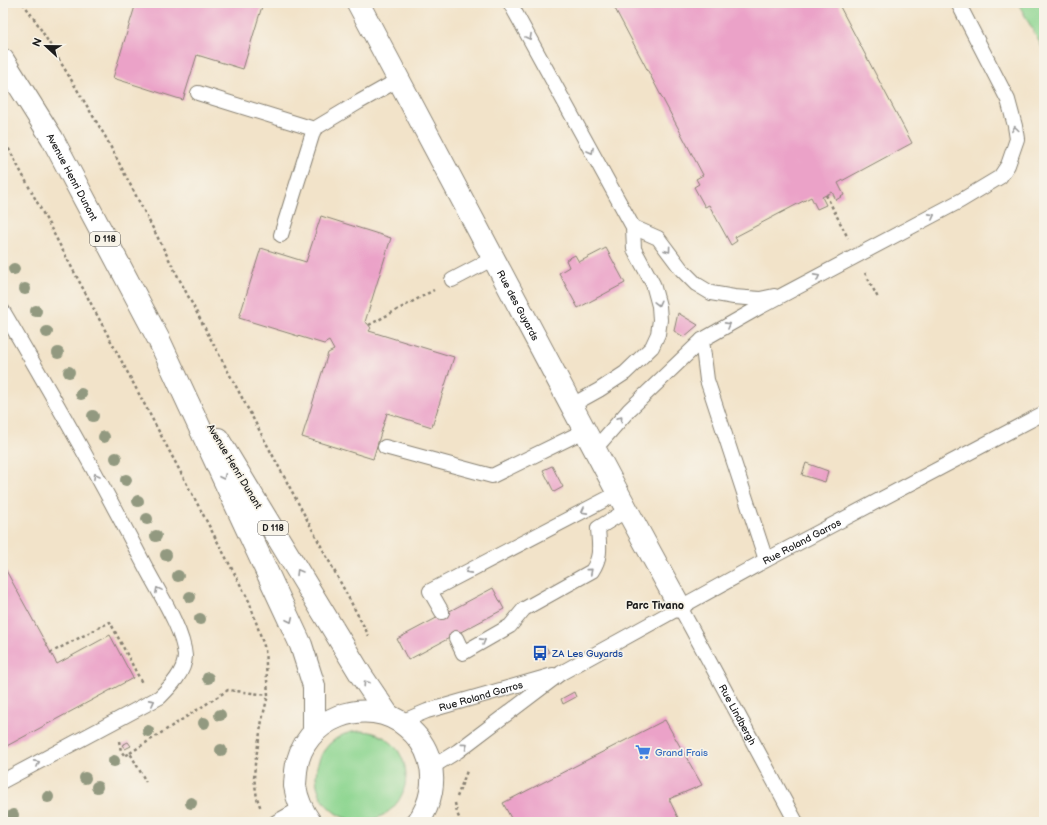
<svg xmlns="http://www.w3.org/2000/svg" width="1047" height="825" viewBox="0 0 1047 825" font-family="'Balsamiq Sans',sans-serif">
  <rect width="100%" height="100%" fill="#f7f3e8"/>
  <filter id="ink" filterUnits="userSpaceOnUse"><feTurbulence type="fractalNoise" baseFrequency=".025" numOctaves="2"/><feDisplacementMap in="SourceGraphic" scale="8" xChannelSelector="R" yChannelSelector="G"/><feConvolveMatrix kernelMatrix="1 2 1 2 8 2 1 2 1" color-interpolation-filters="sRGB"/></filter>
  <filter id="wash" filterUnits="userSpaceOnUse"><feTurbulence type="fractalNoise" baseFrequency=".012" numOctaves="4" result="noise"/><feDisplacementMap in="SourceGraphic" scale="16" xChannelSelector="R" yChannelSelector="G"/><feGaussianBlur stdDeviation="0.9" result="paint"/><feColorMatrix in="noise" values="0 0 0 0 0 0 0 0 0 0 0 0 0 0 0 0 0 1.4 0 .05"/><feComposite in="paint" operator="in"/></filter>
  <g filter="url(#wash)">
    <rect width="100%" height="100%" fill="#f2e3c9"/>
    <g fill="#8ed691" stroke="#557956">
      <polygon points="1018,3 1044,3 1044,52 1041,45"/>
      <circle cx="361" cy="776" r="45"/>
    </g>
    <g id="blocks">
      <g fill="#eba2c8">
        <polygon points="136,3 263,3 243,69 197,55 183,100 113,78"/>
        <polygon points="612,3 838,3 912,143 838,183 844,195 836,200 832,192 822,197 826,205 817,209 811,197 735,237 737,241 731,245 709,205 705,207 694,187 699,184 696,179 703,175"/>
        <polygon points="321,216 391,238 365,322 367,323 371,328 369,331 454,357 432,427 387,413 373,459 302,437 328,353 334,350 329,341 324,344 239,318 261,248 306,262"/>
        <polygon points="606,248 625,283 578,308 559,273 569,267 566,260 575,255 579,262"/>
        <polygon points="678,313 698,325 684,337 674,331"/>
        <polygon points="806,463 828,471 825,482 802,475"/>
        <polygon points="552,466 563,487 554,492 543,470"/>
        <polygon points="3,565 57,664 110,635 133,678 3,748"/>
        <polygon points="493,588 504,609 408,660 397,639"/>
        <polygon points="546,647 549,652 536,659 533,653"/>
        <polygon points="574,692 576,697 563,704 561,699"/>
        <polygon points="665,720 702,785 669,799 680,822 513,822 503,803"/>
        <polygon points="128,742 131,746 125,749 122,745"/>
      </g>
    </g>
  </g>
  <g filter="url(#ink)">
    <use href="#blocks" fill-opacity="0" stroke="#878072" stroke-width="1"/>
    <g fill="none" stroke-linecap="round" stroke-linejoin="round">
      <defs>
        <g id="lane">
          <polyline points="510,3 633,227 658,238 682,270 696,284 711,293 734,297 760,299 774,296"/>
          <polyline points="198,93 314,129 281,235"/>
          <polyline points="314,129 359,102 398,80"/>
          <polyline points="452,280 494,258"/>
          <path d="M3 311C53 396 101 481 146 568 159 593 183 629 185 656 185 672 170 687 160 697L3 781"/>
          <polyline points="702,340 707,380 712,395 766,560"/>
          <polyline points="572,405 599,390 625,373 652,347 658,334 660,320 659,306 653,284 634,249 633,227"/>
          <polyline points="385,447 492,476 586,430"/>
          <polyline points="595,449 629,410 702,340 760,307 960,201 1000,177 1008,165 1017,139 1015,126 1008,100 958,3"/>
          <path id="s1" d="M680 607 796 822"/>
          <polyline points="442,612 430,591 618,493"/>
          <path d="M456 638 463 653 510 626 524 609 592 571C602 556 599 545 598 528L627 510"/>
          <path id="s2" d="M401 722 427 711 553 675"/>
          <path id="s3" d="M432 767 458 751 561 673 766 560 1044 413"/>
          <polyline points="276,822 301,808"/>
        </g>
        <g id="street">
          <path id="s4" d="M358 3 627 510 680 607"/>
        </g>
        <g id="primary">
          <path id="s5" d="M3 60 52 138 159 340 301 645 314 686V732"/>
          <polyline points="218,439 361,675 388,715"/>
          <path d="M310 822C302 811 297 799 295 786 295 781 296 775 296 771 301 718 368 693 407 727 418 736 425 745 429 759 436 780 431 804 418 822"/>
        </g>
      </defs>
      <use href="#lane" stroke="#878072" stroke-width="16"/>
      <use href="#street" stroke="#878072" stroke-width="24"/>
      <use href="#primary" stroke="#878072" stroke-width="24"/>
      <g stroke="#878072" stroke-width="2.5" stroke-dasharray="3 3" stroke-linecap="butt">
        <polyline points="23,3 37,23 105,136 199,317 369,636"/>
        <polyline points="3,138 249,601 265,649 268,695 262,720 255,764 254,778 257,798 261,809"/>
        <polyline points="826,195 848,238"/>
        <polyline points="865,273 878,298"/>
        <polyline points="369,325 434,290"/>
        <polyline points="50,653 110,622 142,683"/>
        <polyline points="119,741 121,751 125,756 130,753 146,782"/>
        <polyline points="130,753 228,690 268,695"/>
        <polyline points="457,797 467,771 467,770"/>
        <polyline points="455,803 457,813 461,822"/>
      </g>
      <use href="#lane" stroke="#fff" stroke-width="14"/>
      <use href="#street" stroke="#fff" stroke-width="22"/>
      <use href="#primary" stroke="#fff" stroke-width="22"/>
    </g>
    <g fill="#929980">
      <circle cx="14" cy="269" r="6"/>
      <circle cx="25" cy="289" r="6"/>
      <circle cx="36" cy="311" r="6"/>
      <circle cx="47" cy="332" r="6"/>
      <circle cx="58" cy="353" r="6"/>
      <circle cx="69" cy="372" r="6"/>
      <circle cx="81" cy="394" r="6"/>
      <circle cx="93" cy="416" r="6"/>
      <circle cx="104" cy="437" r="6"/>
      <circle cx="116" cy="458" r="6"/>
      <circle cx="126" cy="480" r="6"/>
      <circle cx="138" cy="501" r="6"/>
      <circle cx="147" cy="519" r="6"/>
      <circle cx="156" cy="536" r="6"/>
      <circle cx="166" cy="555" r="6"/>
      <circle cx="178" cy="576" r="6"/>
      <circle cx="190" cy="597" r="6"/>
      <circle cx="200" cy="619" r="6"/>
      <circle cx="208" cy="678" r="6"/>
      <circle cx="220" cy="715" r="6"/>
      <circle cx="204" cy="723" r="6"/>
      <circle cx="148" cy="731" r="6"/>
      <circle cx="221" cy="750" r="6"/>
      <circle cx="114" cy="761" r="6"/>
      <circle cx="85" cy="778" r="6"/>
      <circle cx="97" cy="787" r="6"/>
      <circle cx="48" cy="797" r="6"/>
      <circle cx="191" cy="803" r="6"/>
      <circle cx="13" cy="815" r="6"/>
    </g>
    <defs><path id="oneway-chevron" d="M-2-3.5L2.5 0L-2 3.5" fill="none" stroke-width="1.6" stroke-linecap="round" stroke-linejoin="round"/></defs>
    <g stroke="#999">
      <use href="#oneway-chevron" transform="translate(529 37) rotate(61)"/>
      <use href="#oneway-chevron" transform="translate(1015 129) rotate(-98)"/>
      <use href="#oneway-chevron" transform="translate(591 151) rotate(61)"/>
      <use href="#oneway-chevron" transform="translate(932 216) rotate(-28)"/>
      <use href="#oneway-chevron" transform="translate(668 250) rotate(54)"/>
      <use href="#oneway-chevron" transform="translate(817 277) rotate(-28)"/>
      <use href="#oneway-chevron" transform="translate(658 303) rotate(76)"/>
      <use href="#oneway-chevron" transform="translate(728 325) rotate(-29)"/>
      <use href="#oneway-chevron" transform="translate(620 419) rotate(-49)"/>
      <use href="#oneway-chevron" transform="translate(96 476) rotate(-119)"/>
      <use href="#oneway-chevron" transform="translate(223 477) rotate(65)"/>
      <use href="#oneway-chevron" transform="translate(584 511) rotate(152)"/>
      <use href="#oneway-chevron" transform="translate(468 571) rotate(152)"/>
      <use href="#oneway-chevron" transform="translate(590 571) rotate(-41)"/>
      <use href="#oneway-chevron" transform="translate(299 572) rotate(-121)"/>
      <use href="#oneway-chevron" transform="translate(158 590) rotate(-118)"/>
      <use href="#oneway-chevron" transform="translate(290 620) rotate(65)"/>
      <use href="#oneway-chevron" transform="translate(483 641) rotate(-29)"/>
      <use href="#oneway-chevron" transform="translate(366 683) rotate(-124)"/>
      <use href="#oneway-chevron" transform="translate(152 702) rotate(-28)"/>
      <use href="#oneway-chevron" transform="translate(465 746) rotate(-37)"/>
      <use href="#oneway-chevron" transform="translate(37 763) rotate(-28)"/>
    </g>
  </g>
  <defs>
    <symbol id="bus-bare" viewBox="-9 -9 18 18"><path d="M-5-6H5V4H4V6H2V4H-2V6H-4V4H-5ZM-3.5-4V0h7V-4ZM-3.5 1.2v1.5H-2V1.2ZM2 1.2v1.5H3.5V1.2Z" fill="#1a4fb4" stroke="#f7f3e8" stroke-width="2.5" paint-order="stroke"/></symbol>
    <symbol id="supermarket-bare" viewBox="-9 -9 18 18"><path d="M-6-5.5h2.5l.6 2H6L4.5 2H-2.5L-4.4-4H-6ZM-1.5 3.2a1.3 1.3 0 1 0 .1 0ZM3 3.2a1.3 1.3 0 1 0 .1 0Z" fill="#3f7fe0" stroke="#f7f3e8" stroke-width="2.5" paint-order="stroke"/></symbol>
  </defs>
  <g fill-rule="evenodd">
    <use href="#bus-bare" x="529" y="642" width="22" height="22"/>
    <use href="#supermarket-bare" x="632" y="741" width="22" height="22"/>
  </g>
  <g text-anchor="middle" stroke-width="3.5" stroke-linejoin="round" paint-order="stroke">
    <g fill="#f7f3e8" stroke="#5e5c59" stroke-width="1">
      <rect x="90" y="232" width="30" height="14" rx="3"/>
      <rect x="258" y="521" width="30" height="14" rx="3"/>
    </g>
    <g font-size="9" font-weight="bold" fill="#1c1c1c">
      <text x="105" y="242">D 118</text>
      <text x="273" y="531">D 118</text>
    </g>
    <g font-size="10" fill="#1c1c1c" stroke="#f7f3e8">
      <text dy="4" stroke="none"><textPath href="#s5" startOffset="136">Avenue Henri Dunant</textPath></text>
      <text dy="4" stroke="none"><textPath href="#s4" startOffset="342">Rue des Guyards</textPath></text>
      <text transform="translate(235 466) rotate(59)" y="4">Avenue Henri Dunant</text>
      <text dy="4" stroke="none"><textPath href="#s3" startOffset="434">Rue Roland Garros</textPath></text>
      <text dy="4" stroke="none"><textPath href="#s2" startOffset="84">Rue Roland Garros</textPath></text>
      <text dy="4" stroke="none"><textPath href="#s1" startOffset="122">Rue Lindbergh</textPath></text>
    </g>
    <g font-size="10" fill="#164399" stroke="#f7f3e8" text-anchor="start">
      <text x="552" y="657">ZA Les Guyards</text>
    </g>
    <g font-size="10" fill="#366cbe" stroke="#f7f3e8" text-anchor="start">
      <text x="655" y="756">Grand Frais</text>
    </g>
    <g font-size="11" font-weight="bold" fill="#1c1c1c" stroke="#f7f3e8">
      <text x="655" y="609">Parc Tivano</text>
    </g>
  </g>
  <rect width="1047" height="825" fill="none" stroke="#f7f3e8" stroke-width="16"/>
  <g transform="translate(46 46) rotate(292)" stroke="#f7f3e8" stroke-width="3" paint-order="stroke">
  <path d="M0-3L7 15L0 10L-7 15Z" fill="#1c1c1c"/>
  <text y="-6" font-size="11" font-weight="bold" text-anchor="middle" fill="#1c1c1c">N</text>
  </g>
</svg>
